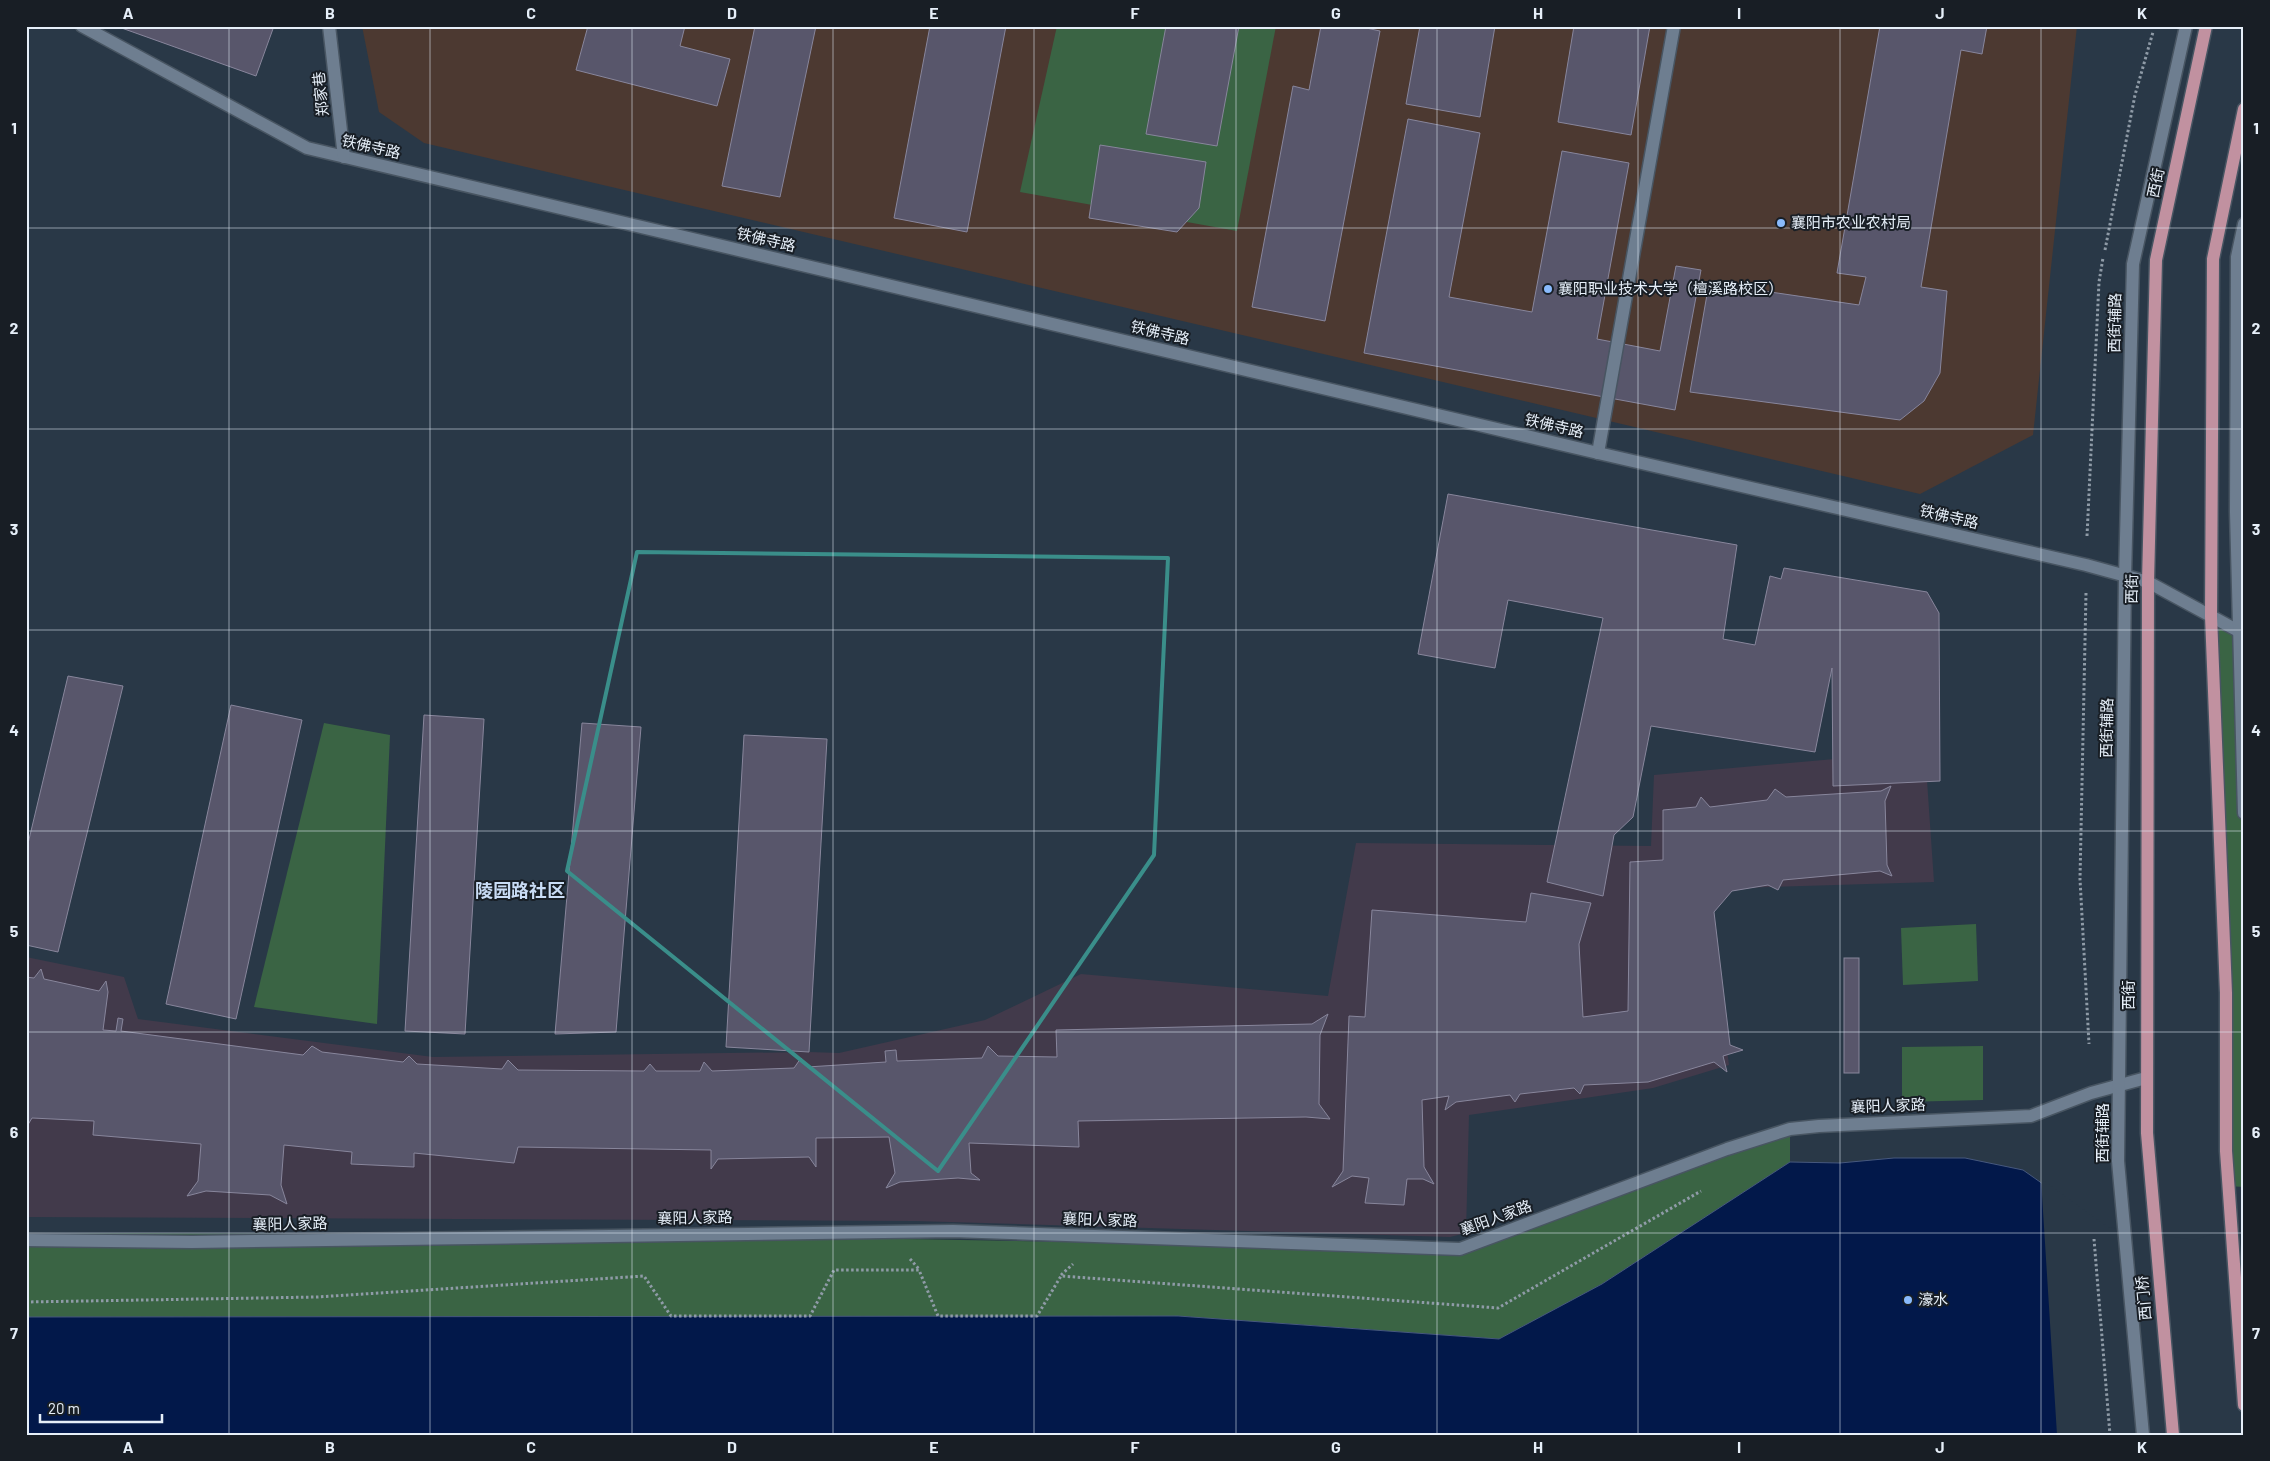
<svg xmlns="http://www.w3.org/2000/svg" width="2270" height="1461" viewBox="0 0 2270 1461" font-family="Barlow,'Noto Sans SC',sans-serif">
  <rect width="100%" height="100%" fill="#293847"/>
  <polygon fill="#423a4b" points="1925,751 1934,882 1706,889 1729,1065 1653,1088 1469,1115 1466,1233 1450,1237 915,1221 26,1217 26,957 124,977 138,1019 433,1057 809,1052 839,1053 985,1020 1081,974 1328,996 1356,843 1651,846 1654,775"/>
  <polygon fill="#4c3931" points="362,26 2077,26 2033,435 1920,494 424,143 379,112"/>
  <g fill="#3a6444">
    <polygon points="1057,26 1276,26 1237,231 1020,192"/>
    <polygon points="2211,616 2244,634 2244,1187 2228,1186"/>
    <polygon points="324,723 390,735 377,1024 254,1007"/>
    <polygon points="1976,924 1978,981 1903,985 1901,928"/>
    <polygon points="1983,1046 1983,1100 1902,1102 1902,1047"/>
    <polygon points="1790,1129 1790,1162 1602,1284 1499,1339 1178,1316 26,1317 26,1233 686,1235 1459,1249"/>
  </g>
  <polygon fill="#02184a" stroke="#46587e" points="1894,1158 1965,1158 2023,1170 2107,1229 2244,1435 26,1435 26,1317 1178,1316 1499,1339 1602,1284 1790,1162 1840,1163"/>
  <polygon fill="#293847" points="2041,1179 2108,1227 2194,1240 2244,1224 2244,1435 2057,1435"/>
  <g fill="#58566b" stroke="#88869c">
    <polygon points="116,26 274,26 256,76"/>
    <polygon points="588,26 685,26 680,46 730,59 717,106 576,70"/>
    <polygon points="755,26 816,26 780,197 722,186"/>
    <polygon points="930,26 1006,26 967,232 894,218"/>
    <polygon points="1166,26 1239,26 1217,146 1146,134"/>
    <polygon points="1321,26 1357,26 1380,31 1325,321 1252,307 1293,86 1309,90"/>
    <polygon points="1420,26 1495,26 1480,117 1406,104"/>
    <polygon points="1574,26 1650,26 1631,135 1558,122"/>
    <polygon points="1880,26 1987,26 1982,54 1961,50 1921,287 1947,291 1940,373 1924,401 1900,420 1690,392 1709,283 1859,305 1866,277 1837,273"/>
    <polygon points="1408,119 1480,133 1449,297 1532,312 1562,151 1629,163 1597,339 1660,351 1676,266 1701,270 1675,410 1364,353"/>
    <polygon points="1100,145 1206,162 1199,208 1177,232 1089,218"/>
    <polygon points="1448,494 1737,545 1723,639 1755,645 1770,576 1781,579 1784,568 1927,592 1939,613 1940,781 1833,786 1832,668 1815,752 1651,726 1633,817 1614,835 1603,896 1547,882 1603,618 1508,600 1495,668 1418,654"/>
    <polygon points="68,676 123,686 58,952 26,945 26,852"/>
    <polygon points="231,705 302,720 236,1019 166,1004"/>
    <polygon points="424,715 484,719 465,1034 405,1031"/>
    <polygon points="582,723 641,727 616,1032 555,1034"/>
    <polygon points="744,735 827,739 809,1052 726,1047"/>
    <polygon points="1891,786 1885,801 1887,865 1892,876 1880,871 1783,880 1778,890 1768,885 1732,891 1714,912 1730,1045 1743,1050 1723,1056 1727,1072 1714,1062 1648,1082 1584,1085 1580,1094 1574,1088 1520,1094 1515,1102 1510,1095 1456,1102 1445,1110 1449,1096 1422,1100 1424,1167 1434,1184 1423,1179 1407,1179 1404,1205 1365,1203 1369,1178 1352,1176 1332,1187 1343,1171 1349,1016 1365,1017 1372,910 1526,922 1531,893 1591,903 1579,944 1583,1017 1628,1011 1630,862 1663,860 1663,810 1696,807 1701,797 1710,807 1767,800 1775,789 1786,797 1881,791"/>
    <rect x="1844" y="958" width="15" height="115"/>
    <polygon points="41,969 44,979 99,991 106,981 108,992 103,1030 116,1031 118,1018 123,1019 121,1031 303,1055 312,1046 322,1052 403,1062 409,1056 417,1064 502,1069 508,1060 518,1070 644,1071 650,1064 656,1071 700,1071 704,1062 712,1071 794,1068 801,1058 807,1067 886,1062 885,1051 896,1050 897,1061 982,1058 988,1046 998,1056 1057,1057 1056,1030 1312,1024 1328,1014 1320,1035 1319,1104 1330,1119 1306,1117 1078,1121 1079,1147 969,1143 971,1173 980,1180 958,1178 900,1182 886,1188 895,1173 889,1137 816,1138 816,1167 809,1157 718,1159 711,1169 711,1150 518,1147 514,1163 414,1153 414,1167 351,1164 352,1152 284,1145 281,1185 287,1204 270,1195 206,1191 187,1196 198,1181 201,1144 93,1135 94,1121 32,1118 26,1128 28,1075 26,1075 26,977 34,978"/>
  </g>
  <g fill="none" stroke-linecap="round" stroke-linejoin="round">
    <defs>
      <polyline id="service" points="1598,453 1674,26"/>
      <g id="minor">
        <polyline points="82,26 307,148 1598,453 2086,565 2148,582 2244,634"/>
        <polyline points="329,26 344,157"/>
        <polyline points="26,1240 192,1242 953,1231 1460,1249 1727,1149 1790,1129 1819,1126 2031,1116 2091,1093 2146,1078"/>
      </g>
      <g id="tertiary">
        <polyline points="2244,224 2237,257 2236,512 2244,813"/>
        <polyline points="2143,1435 2118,1161 2125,577 2133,264 2186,26"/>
      </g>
      <g id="primary">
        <polyline points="2244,109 2213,259 2211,616 2226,993 2226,1151 2244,1405"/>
        <polyline points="2173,1435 2147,1133 2148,582 2156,260 2206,26"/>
      </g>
    </defs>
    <use href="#service" stroke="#485562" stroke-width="15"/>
    <use href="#minor" stroke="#485562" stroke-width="15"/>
    <use href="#tertiary" stroke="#485562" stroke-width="15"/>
    <use href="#primary" stroke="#485562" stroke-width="15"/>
    <g stroke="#8f9ba7" stroke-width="3" stroke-dasharray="2.5 2.5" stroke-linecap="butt">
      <polyline points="2105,250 2135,95 2153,32"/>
      <polyline points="2087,536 2099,282 2103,258"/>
      <polyline points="2086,593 2080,879 2089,1044"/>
      <polyline points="2094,1239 2110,1435"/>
      <polyline points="910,1259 919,1269"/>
      <polyline points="1061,1275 1073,1264"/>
      <polyline points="26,1302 317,1297 644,1276 671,1316 810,1316 834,1270 919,1270 938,1316 1037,1316 1061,1276 1498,1308 1701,1191"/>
    </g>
    <use href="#service" stroke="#6e7e90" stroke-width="12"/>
    <use href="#minor" stroke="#6e7e90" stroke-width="12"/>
    <use href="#tertiary" stroke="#6e7e90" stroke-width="12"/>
    <use href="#primary" stroke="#c191a0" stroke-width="12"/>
  </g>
  <path fill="none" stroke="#3a8e8a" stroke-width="4" stroke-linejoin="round" d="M637 552 1168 558 1154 855 938 1171 567 871Z"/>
  <path fill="none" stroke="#e6eff9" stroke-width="1" stroke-opacity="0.55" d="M229 26V1435M430 26V1435M632 26V1435M833 26V1435M1034 26V1435M1236 26V1435M1437 26V1435M1638 26V1435M1840 26V1435M2041 26V1435M26 228H2244M26 429H2244M26 630H2244M26 831H2244M26 1032H2244M26 1233H2244"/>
  <g fill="#89bafc" stroke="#181e25" stroke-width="2">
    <circle cx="1781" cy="223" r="5"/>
    <circle cx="1548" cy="289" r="5"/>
    <circle cx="1908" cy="1300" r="5"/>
  </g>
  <g text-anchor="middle" stroke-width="4" stroke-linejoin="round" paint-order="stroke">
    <g font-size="15" fill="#e6eff9" stroke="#181e25">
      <text transform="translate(321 94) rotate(-96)" y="5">郑家巷</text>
      <text transform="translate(371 147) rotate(13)" y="5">铁佛寺路</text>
      <text transform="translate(2156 183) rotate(-78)" y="5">西街</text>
      <text transform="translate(766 240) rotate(13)" y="5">铁佛寺路</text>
      <text transform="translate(2115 323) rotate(-89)" y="5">西街辅路</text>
      <text transform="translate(1160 333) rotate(13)" y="5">铁佛寺路</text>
      <text transform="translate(1554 426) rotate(13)" y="5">铁佛寺路</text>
      <text transform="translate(1949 517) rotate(13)" y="5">铁佛寺路</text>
      <text transform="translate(2132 589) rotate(-89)" y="5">西街</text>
      <text transform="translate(2107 728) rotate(-89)" y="5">西街辅路</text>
      <text transform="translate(2129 995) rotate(-90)" y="5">西街</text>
      <text transform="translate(1888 1106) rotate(-2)" y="5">襄阳人家路</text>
      <text transform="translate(2103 1133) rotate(-90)" y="5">西街辅路</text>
      <text transform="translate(695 1218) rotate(-1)" y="5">襄阳人家路</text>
      <text transform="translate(1496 1218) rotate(-20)" y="5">襄阳人家路</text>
      <text transform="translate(1100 1220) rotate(2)" y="5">襄阳人家路</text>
      <text transform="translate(290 1224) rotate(-1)" y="5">襄阳人家路</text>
      <text transform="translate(2144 1298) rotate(-95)" y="5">西门桥</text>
    </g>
    <g font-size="15" fill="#e6eff9" stroke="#181e25" text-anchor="start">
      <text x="1791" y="228">襄阳市农业农村局</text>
      <text x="1558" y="294">襄阳职业技术大学（檀溪路校区）</text>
      <text x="1918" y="1305">濠水</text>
    </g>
    <g font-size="18" font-weight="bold" fill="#c9dcf5" stroke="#181e25">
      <text x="520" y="897">陵园路社区</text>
    </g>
  </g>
  <rect width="2270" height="1461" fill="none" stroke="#181e25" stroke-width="55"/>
  <path d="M40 1414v8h122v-8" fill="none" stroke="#e6eff9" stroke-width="2.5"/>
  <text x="48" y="1414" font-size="15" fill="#e6eff9" stroke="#181e25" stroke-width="4" paint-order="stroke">20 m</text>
  <rect x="28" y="28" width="2214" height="1406" fill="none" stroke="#e6eff9" stroke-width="2"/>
  <g font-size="16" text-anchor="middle" font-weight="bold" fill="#e6eff9">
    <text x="128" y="19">A</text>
    <text x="330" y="19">B</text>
    <text x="531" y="19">C</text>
    <text x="732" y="19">D</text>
    <text x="934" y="19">E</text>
    <text x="1135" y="19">F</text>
    <text x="1336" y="19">G</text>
    <text x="1538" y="19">H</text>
    <text x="1739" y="19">I</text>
    <text x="1940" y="19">J</text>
    <text x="2142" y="19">K</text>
    <text x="14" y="134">1</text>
    <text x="2256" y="134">1</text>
    <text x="14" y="334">2</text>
    <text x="2256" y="334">2</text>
    <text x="14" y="535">3</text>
    <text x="2256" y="535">3</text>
    <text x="14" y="736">4</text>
    <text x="2256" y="736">4</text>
    <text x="14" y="937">5</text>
    <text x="2256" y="937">5</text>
    <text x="14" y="1138">6</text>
    <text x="2256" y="1138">6</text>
    <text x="14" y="1339">7</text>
    <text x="2256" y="1339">7</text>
    <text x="128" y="1453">A</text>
    <text x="330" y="1453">B</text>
    <text x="531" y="1453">C</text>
    <text x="732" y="1453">D</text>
    <text x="934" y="1453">E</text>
    <text x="1135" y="1453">F</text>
    <text x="1336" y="1453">G</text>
    <text x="1538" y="1453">H</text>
    <text x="1739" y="1453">I</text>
    <text x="1940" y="1453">J</text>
    <text x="2142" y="1453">K</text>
  </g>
</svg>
